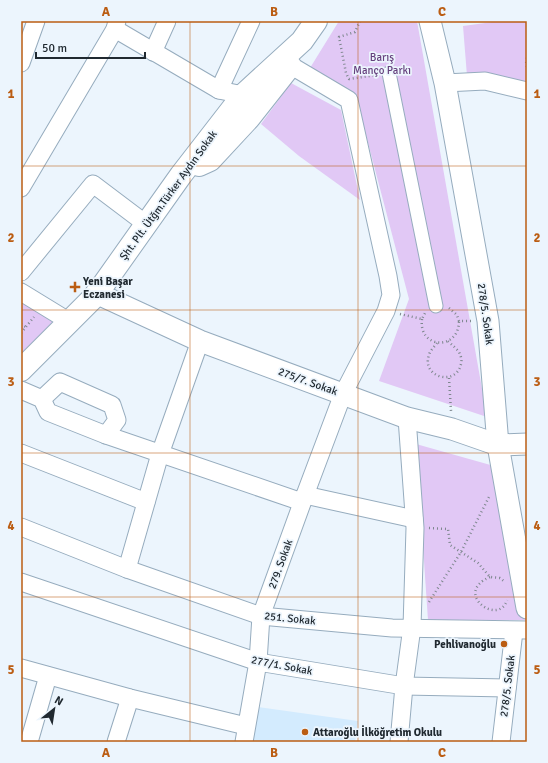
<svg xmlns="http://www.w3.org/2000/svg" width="548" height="763" viewBox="0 0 548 763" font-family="Signika,sans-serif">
  <rect width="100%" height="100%" fill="#ecf5fd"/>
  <polygon fill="#d3ebfe" points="258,707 358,721 355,742 253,742"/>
  <g fill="#e1c8f5">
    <polygon points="339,21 417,21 487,417 379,381 409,299 356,97 310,68"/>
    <polygon points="500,21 527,21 527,87 467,76 463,26"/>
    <polygon points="291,83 341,110 360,200 299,156 261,124"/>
    <polygon points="21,298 56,318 21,357"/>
    <polygon points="416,444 494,466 526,620 428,620"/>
  </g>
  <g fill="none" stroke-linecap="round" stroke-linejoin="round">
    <defs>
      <polyline id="pedestrian" points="389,73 436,306"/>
      <g id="minor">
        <polyline points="117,21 115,29 219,90 243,95"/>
        <polyline points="153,52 167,21"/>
        <polyline points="21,63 36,21"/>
        <polyline points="445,83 485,81 527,91"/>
        <polyline points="219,90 251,21"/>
        <polyline points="21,188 115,29"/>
        <polyline points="21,272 93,184 146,224"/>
        <polyline points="21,292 70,322"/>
        <polyline points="21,390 42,399 48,412 106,435 302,502"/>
        <polyline points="42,399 60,382 112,405 117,420 106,435"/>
        <polyline points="21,453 146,502"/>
        <polyline points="305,495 414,519"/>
        <polyline points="21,527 127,569 261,616 392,628 527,630"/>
        <polyline points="127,569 160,454 200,341"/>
        <polyline points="21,582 258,662 404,686 507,688"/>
        <polyline points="21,668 130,698 246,726"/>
        <polyline points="29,742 48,676"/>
        <polyline points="116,742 130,698"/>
        <polyline points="244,742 258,662 261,616 305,495 343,394 386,311 391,295 388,276 349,100 290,65"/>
        <polyline points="399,742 404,686 412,627 415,528 407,418"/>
        <polyline points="501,742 514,631"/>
      </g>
      <g id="tertiary">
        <polyline points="430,21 445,83 488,321 498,445 527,608"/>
        <polyline points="96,293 200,341 407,418 452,429 498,445 527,444"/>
      </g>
      <g id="secondary">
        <polyline points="199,165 210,160 249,118 290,66"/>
        <polyline points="21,370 96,295 181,175 243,95 302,41 316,21"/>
      </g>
    </defs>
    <use href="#pedestrian" stroke="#96acbe" stroke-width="15"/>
    <use href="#minor" stroke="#96acbe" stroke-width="19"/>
    <use href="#tertiary" stroke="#96acbe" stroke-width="23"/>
    <use href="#secondary" stroke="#96acbe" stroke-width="24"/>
    <g stroke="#7e878e" stroke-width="2.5" stroke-dasharray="1 3" stroke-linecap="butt">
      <polyline points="360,21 355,32 339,37 346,73 349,79 377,75"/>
      <polyline points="527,58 526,61 527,67"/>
      <polyline points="449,308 457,315 459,321 471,321"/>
      <polyline points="400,314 422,319 425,313"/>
      <path d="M422 319C418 349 459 351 459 321"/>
      <polyline points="21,324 26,327"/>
      <polyline points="21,333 34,317"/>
      <path d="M437 343C434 347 430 351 429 355 421 377 456 387 461 364 462 360 461 356 459 352 456 348 452 345 448 341"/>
      <polyline points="449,378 451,411"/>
      <polyline points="429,528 448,529 450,545 478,563 490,577 500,578 505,582"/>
      <path d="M490 577C452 593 499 627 507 600"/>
      <polyline points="429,602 461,552 489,497"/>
    </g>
    <use href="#pedestrian" stroke="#fff" stroke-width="13"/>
    <use href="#minor" stroke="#fff" stroke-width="17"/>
    <use href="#tertiary" stroke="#fff" stroke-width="21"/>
    <use href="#secondary" stroke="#fff" stroke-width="22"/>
  </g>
  <path fill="none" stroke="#bb5d13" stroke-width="1" stroke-opacity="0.55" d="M190 21V742M358 21V742M21 166H527M21 310H527M21 453H527M21 597H527"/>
  <g fill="#bb5d13" stroke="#ecf5fd" stroke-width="1.5">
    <path d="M73 281h4v4h4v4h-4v4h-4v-4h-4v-4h4z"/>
    <circle cx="504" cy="644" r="4"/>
    <circle cx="305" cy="732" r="4"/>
  </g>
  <g text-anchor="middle" stroke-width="3.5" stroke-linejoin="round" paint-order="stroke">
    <g font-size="11" fill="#65407d" stroke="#ecf5fd">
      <text x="382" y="61">Barış<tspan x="382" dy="13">Manço Parkı</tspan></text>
    </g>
    <g font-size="11" fill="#202930" stroke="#ecf5fd">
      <text transform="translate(168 195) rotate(-54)" y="4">Şht. Plt. Ütğm.Türker Aydın Sokak</text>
      <text transform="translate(486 314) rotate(82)" y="4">278/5. Sokak</text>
      <text transform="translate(308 381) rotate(20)" y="4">275/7. Sokak</text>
      <text transform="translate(280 564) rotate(-70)" y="4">279. Sokak</text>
      <text transform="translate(290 618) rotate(6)" y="4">251. Sokak</text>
      <text transform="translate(282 665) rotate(11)" y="4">277/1. Sokak</text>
      <text transform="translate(507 686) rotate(-83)" y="4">278/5. Sokak</text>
    </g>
    <g font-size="11" font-weight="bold" fill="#202930" stroke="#ecf5fd" text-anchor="start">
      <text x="83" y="285">Yeni Başar<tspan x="83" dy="13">Eczanesi</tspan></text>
      <text x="496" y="648" text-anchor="end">Pehlivanoğlu</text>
      <text x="313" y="736">Attaroğlu İlköğretim Okulu</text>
    </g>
  </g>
  <rect width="548" height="763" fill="none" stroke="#ecf5fd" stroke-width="44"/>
  <g transform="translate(54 709) rotate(30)" stroke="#ecf5fd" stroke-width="3" paint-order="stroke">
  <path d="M0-3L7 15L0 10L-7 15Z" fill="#202930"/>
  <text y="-6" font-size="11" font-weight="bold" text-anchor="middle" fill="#202930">N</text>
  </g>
  <path d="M36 52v6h109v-6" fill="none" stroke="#202930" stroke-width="2"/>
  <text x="42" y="52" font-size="12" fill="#202930" stroke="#ecf5fd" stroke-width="3" paint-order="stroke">50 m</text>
  <rect x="22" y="22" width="504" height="719" fill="none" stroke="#bb5d13" stroke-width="1.5"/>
  <g font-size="13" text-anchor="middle" font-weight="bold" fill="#bb5d13">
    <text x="106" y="16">A</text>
    <text x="274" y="16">B</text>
    <text x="442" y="16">C</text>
    <text x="11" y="98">1</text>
    <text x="537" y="98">1</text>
    <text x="11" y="242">2</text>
    <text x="537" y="242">2</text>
    <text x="11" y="386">3</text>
    <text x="537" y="386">3</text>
    <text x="11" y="530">4</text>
    <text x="537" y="530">4</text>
    <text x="11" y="674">5</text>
    <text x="537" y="674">5</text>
    <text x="106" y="757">A</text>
    <text x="274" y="757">B</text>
    <text x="442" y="757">C</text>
  </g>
</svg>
